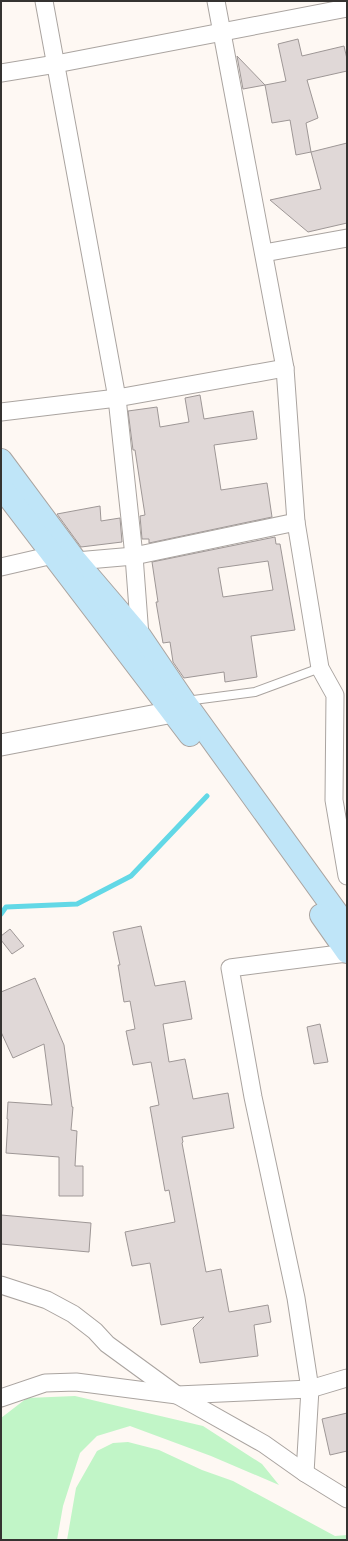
<svg xmlns="http://www.w3.org/2000/svg" width="348" height="1541" viewBox="0 0 348 1541" font-family="'Exo 2',sans-serif">
  <rect width="100%" height="100%" fill="#fef8f3"/>
  <g fill="#c1f5c7">
    <polygon points="75,1396 203,1426 262,1464 279,1485 211,1456 130,1426 97,1436 80,1453 63,1506 57,1540 1,1540 1,1418 27,1398"/>
    <polygon points="128,1442 159,1450 202,1470 233,1481 335,1536 347,1535 347,1540 67,1540 76,1488 97,1451 113,1443"/>
  </g>
  <g fill="none" stroke-linecap="round" stroke-linejoin="round">
    <polyline stroke="#62d8e6" stroke-width="5" points="1,914 6,907 77,904 131,876 207,796"/>
  </g>
  <g fill="#e0d8d7" stroke="#9e9796" fill-rule="evenodd">
    <polygon points="298,39 302,56 344,46 347,59 347,71 307,80 318,118 306,123 311,152 296,155 290,120 272,123 265,85 286,81 278,44"/>
    <polygon points="237,56 265,85 243,89"/>
    <polygon points="347,143 347,223 308,232 270,200 321,189 311,152"/>
    <polygon points="200,395 204,419 253,411 257,439 214,445 221,490 267,483 272,517 149,543 149,539 142,539 140,516 145,515 135,450 133,450 128,411 157,407 160,427 189,422 185,398"/>
    <polygon points="100,506 101,521 120,518 122,542 81,547 57,514"/>
    <path d="M275 537 276 544H280L295 630 251 636 257 677 225 682 224 672 184 678 173 662 170 642 163 643 156 602H158L152 562ZM268 561 273 590 223 597 218 568Z"/>
    <polygon points="141,926 155,986 185,981 192,1019 163,1024 169,1062 185,1059 193,1099 228,1093 234,1128 182,1137 183,1142 182,1143 206,1272 221,1269 229,1312 268,1305 271,1322 254,1325 258,1356 200,1363 193,1328 204,1317 161,1325 150,1263 132,1266 125,1232 175,1222 169,1190 165,1191 150,1107 159,1105 151,1062 133,1065 126,1031 135,1029 130,1001 124,1002 118,965 120,965 113,932"/>
    <polygon points="10,929 24,946 12,954 1,940 1,936"/>
    <polygon points="35,978 64,1045 72,1107 73,1107 71,1130 77,1131 75,1166 83,1166 83,1196 59,1196 59,1157 6,1153 8,1119 7,1119 8,1102 52,1105 44,1044 13,1058 1,1032 1,992"/>
    <polygon points="320,1024 328,1062 314,1064 307,1027"/>
    <polygon points="1,1215 91,1223 89,1252 1,1244"/>
    <polygon points="347,1413 347,1451 330,1455 322,1419"/>
  </g>
  <g fill="none" stroke-linecap="round" stroke-linejoin="round">
    <defs>
      <polyline id="service" points="186,701 255,692 320,668"/>
      <g id="minor">
        <polyline points="44,1 117,398 134,556 140,636"/>
        <polyline points="216,1 285,368 296,522 320,668 335,695 334,800 347,876"/>
        <polyline points="1,73 56,64 347,8"/>
        <polyline points="264,253 347,238"/>
        <polyline points="1,412 117,398 285,368"/>
        <polyline points="1,567 53,555 76,561 134,556 296,522"/>
        <polyline points="1,1285 47,1300 73,1314 95,1331 107,1344 177,1395 264,1444 305,1473 347,1499"/>
        <polyline points="1,1398 45,1383 76,1382 177,1395 310,1389 347,1378"/>
        <polyline points="305,1473 310,1389 296,1298 253,1097 230,968 347,953"/>
      </g>
      <polyline id="tertiary" points="1,745 173,712 184,701"/>
      <g id="secondary">
        <polyline points="1,460 76,561 140,636 184,701 347,927"/>
        <polyline points="1,487 190,735"/>
        <polyline points="321,915 347,952"/>
      </g>
    </defs>
    <use href="#service" stroke="#aaa4a0" stroke-width="10"/>
    <use href="#minor" stroke="#aaa4a0" stroke-width="19"/>
    <use href="#tertiary" stroke="#aaa4a0" stroke-width="23"/>
    <use href="#secondary" stroke="#aaa4a0" stroke-width="24"/>
    <use href="#service" stroke="#fff" stroke-width="8"/>
    <use href="#minor" stroke="#fff" stroke-width="17"/>
    <use href="#tertiary" stroke="#fff" stroke-width="21"/>
    <use href="#secondary" stroke="#bfe5f8" stroke-width="22"/>
  </g>
  <rect width="348" height="1541" fill="none" stroke="#353331" stroke-width="4"/>
</svg>
